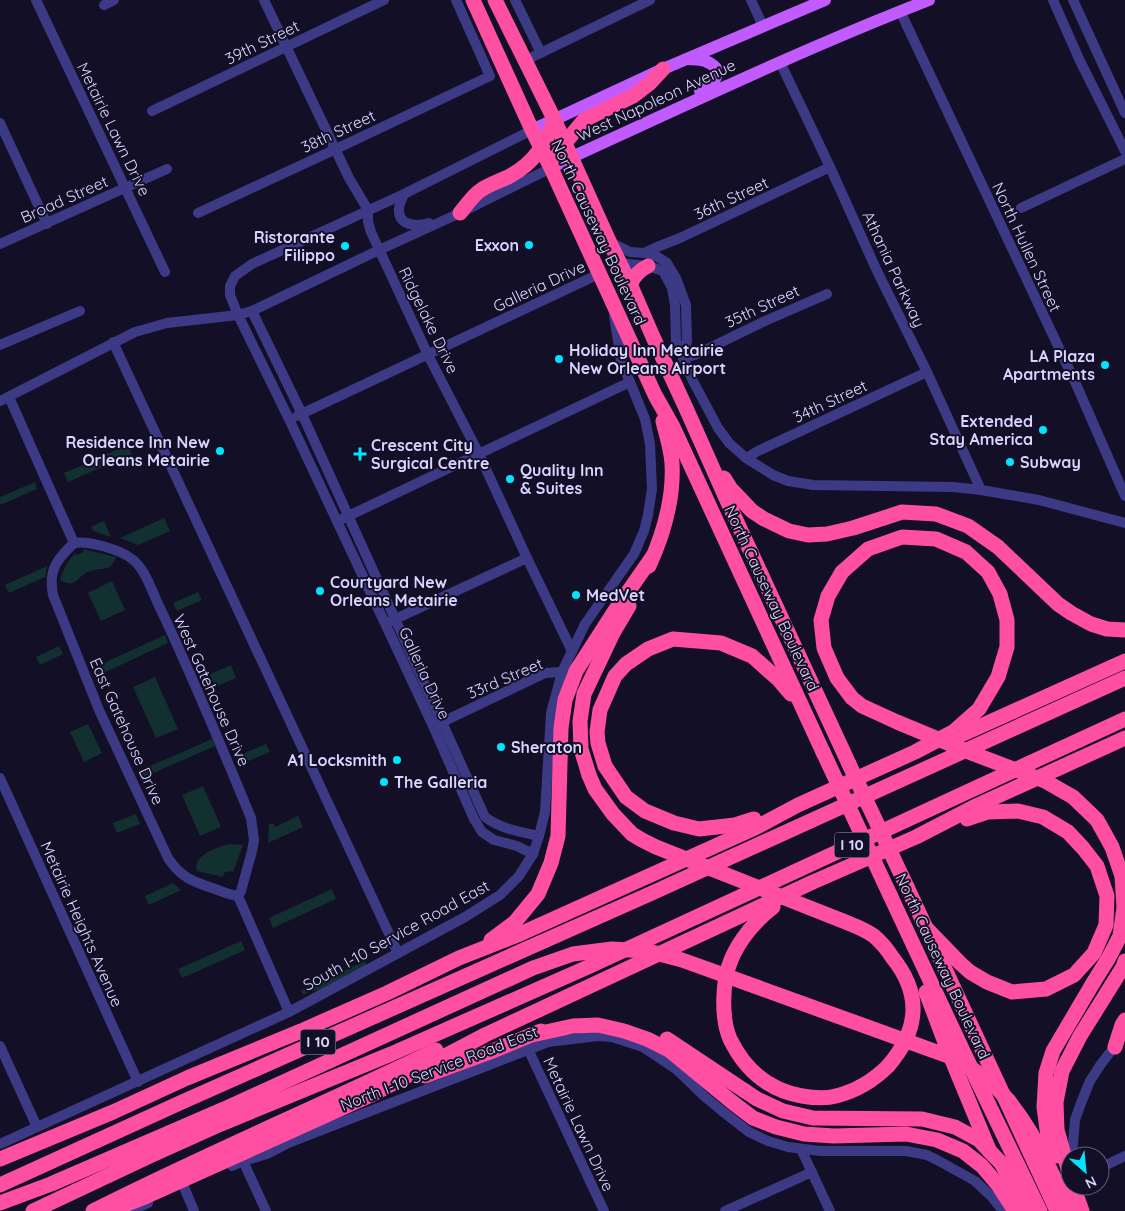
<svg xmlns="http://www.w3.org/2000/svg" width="1125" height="1211" viewBox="0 0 1125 1211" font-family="Quicksand,sans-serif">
  <rect width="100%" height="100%" fill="#130f26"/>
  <g fill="#12302f">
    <polygon points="128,445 132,454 68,482 64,473"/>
    <polygon points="35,482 37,489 0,505 0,497"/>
    <polygon points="164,518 170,531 138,545 120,538"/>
    <polygon points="104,521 111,537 93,531 91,527"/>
    <path d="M83 549 116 557C111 572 103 567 90 571 77 575 77 590 60 580 64 570 67 560 76 553L77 555 84 552Z"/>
    <polygon points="47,566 45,577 9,593 5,585"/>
    <polygon points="112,581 125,610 101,621 88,593"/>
    <polygon points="198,592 202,600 177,611 173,603"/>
    <polygon points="165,635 168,643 99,675 95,667"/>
    <polygon points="59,646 63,654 40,665 36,657"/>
    <polygon points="231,665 236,678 215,687 210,674"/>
    <polygon points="155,677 178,729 156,738 133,687"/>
    <polygon points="88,724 102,753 84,762 70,732"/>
    <polygon points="212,739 215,746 144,777 141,770"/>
    <polygon points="266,744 270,752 246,762 242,754"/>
    <polygon points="203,786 221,827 200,836 182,795"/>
    <polygon points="136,814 140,824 117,833 113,823"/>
    <polygon points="298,816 303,827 268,843 269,824 273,823 275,827"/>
    <path d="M231 844 243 845 233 872 229 871 224 873 223 877 197 871C192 855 219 846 231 844Z"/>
    <polygon points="173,883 181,890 149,905 145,896"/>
    <polygon points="332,889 336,899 273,928 269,918"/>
    <polygon points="241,941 245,950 182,978 178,969"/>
    <polygon points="365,961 367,967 323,990 311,991 303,995 301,990"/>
  </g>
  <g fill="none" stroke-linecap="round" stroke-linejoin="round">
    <g stroke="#3d3a85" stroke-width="10">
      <polyline points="36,0 165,272"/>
      <polyline points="264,0 349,178 368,210 368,222 371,232 428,355 479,454 527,558 572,651"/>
      <polyline points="515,0 541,53"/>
      <polyline points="751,0 763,26"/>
      <polyline points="1053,0 1080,61 1125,151"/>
      <polyline points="1073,0 1125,113"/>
      <polyline points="104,5 114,0"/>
      <polyline points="900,11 1076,384 1125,496"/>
      <polyline points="526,60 650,0"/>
      <polyline points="780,62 830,167 877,271 927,372 981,490"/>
      <polyline points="152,111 384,0"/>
      <polyline points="0,123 47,224"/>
      <polyline points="532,130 404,194 252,264 235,276 230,286 230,295 238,315 289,419 390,634 433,726 474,819 482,832 494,840 517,846 533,854"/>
      <path d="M404 194C402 199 399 204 399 209 398 226 417 227 429 223"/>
      <polyline points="1021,208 1125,159"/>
      <polyline points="198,213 336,149 490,76 456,0"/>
      <polyline points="610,242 630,252 644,253 656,256 667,263 676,278 686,305 687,341 683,357"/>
      <polyline points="0,244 167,169"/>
      <polyline points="644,253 657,247 680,238 830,167"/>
      <polyline points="619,263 648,266 663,271 672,288 675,305 676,341 693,381 718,428 729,443 746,458 773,475 788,481 813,485 953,487 981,490 1039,500 1125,523"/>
      <path d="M252 311 302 414 485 817C501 829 520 832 539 836"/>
      <polyline points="113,342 398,953"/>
      <polyline points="0,345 80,311"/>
      <polyline points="683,358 695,355 765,321 827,294"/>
      <polyline points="9,397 74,543"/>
      <polyline points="0,401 135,332 167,323 238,315 252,311 379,250 460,213 551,168"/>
      <polyline points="297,416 599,274"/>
      <polyline points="746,458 758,451 927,372"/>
      <polyline points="342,519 630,382"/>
      <path d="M74 543C57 559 48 570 53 595L99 710 168 858C181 878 194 882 215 889 223 892 230 895 238 896"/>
      <path d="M74 543C88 540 121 550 132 559 145 568 153 594 160 608 193 677 222 748 251 818L254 840 252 851 241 891 238 896"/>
      <polyline points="391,621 527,558"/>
      <polyline points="436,725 545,673 562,672"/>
      <polyline points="0,778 138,1082"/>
      <polyline points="238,896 289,1012"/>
      <polyline points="0,1046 37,1127"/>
      <polyline points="528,1049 604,1211"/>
      <polyline points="0,1144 289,1012 465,917 500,895 519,876 533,854 539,836 545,812 551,713 562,672 585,624 634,554 644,531 648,515 652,489 650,444 645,419 621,360 614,316"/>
      <polyline points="801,1149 830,1211"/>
      <polyline points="1072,1156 1075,1120 1081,1103 1090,1081 1101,1064 1118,1042"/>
      <polyline points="243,1161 266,1211"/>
      <polyline points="232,1166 243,1161 267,1154 288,1143 548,1042 598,1036 612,1037 643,1047 676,1069 705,1097 722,1111 749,1132 768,1141 788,1147 820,1151 906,1151 927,1155 939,1161 975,1181 991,1196 1003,1211"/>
      <polyline points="1100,1168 1125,1156"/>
      <polyline points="184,1187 194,1211"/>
      <polyline points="131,1211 148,1203"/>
      <polyline points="725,1211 812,1172"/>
    </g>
    <g stroke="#c25bff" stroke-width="12">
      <path d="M688 59C700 60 707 59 716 68 718 81 712 85 700 91"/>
      <polyline points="532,130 663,69 825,0"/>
      <path d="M551 168 572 157C690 103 808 47 929 0"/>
    </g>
    <g stroke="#ff4fa3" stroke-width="15">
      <polyline points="473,0 532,130 551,168 655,395 673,427 823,752"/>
      <polyline points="495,0 554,119 609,241 630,284 653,337 685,406 730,507 849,764"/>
      <polyline points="551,168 558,154 565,143 584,120 633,96 650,83 663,69"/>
      <path d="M460 213C466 206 473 195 481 190 490 184 500 181 510 176 532 164 547 144 554 119"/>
      <path d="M630 284C635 276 639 270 648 266"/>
      <polyline points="724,478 731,489 752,511 764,519 789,531 808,535 827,534 853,528 902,512 936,514 968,526 998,547 1058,604 1071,613 1091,624 1107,629 1125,630"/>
      <path d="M649 566C664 533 674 499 672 463 671 449 666 434 663 421"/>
      <polyline points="952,739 1125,661"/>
      <polyline points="589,775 581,749 580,721 584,694 613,633 629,606"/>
      <polyline points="754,819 735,825 699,829 674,823 645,811 626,797 605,766 598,743 597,732 600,710 615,676 626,664 648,649 673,639 721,643 752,656 779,680 791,694"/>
      <polyline points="907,887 1057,1211"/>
      <polyline points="890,895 963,1051 1040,1211"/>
      <path d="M773 907C756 920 739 940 731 960 722 981 721 1018 730 1039 745 1070 768 1090 802 1096 814 1098 825 1099 836 1096 856 1091 874 1080 888 1066"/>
      <polyline points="926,928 960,963 970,972 987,982 1012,992 1046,989 1074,975 1094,953 1106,925 1107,896 1097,866 1083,848 1068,832 1043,817 1018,811 988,812 967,819"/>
      <polyline points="491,940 515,922 538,894 551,863 558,836 561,728 565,700 576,671 614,612 653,556"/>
      <polyline points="926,992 949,1053 990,1152"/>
      <polyline points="532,1035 573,1026 598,1025 624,1031 647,1039 669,1050 732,1102 753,1118 776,1127 804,1134 834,1136 906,1134 937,1140 963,1151 982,1166 998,1185 1013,1208"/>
      <polyline points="667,1039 745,1091"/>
      <polyline points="1115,1047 1122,1025 1125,1020"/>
      <polyline points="425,1076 490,1052 541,1031"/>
      <polyline points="1057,1156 1048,1137 1044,1107 1046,1073 1053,1051 1093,983"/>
      <polyline points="0,1159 113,1112 187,1078 301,1031 387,993 459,958 520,934 755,828 798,805 915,752 953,732 979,709 998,677 1007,647 1007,620 1000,594 988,572 966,552 936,539 902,537 868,549 842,572"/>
      <polyline points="1070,1176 1057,1130 1056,1102 1062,1071 1080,1036 1123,967 1125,961"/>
      <polyline points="0,1185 182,1102 652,893 1125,678"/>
      <polyline points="0,1203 51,1184 222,1110"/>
      <polyline points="33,1211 152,1155 221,1124 391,1054 588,967 1125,719"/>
      <path d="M93 1211C206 1154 322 1105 436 1050"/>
      <polyline points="109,1211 145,1197 369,1096 485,1035 813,882 916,837 978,805 1125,738"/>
    </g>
    <g stroke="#ff4fa3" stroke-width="15">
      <polyline points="842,572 828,596 821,620 824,648 837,678 852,698 862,706 897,722 974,754 1045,781 1073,797 1097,820 1112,847 1122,876 1124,907 1120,936 1108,959 1093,983"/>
      <polyline points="823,752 890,895"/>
      <polyline points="849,764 907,887"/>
      <path d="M589 775 595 789 613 814 632 834 642 840 656 847 843 921C853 925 865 929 874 936 881 942 887 949 892 957 922 994 919 1030 888 1066"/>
      <polyline points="745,1091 757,1099 783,1111 813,1118 922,1119 955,1127 979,1140 1001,1163 1028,1211"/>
      <polyline points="222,1110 533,968 573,954 612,949 648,951 682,960 948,1056 974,1070 994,1085 1009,1101 1022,1119 1031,1133 1048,1165 1070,1211"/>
      <polyline points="1073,1186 1082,1211"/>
    </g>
  </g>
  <g fill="#00e5ff" stroke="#130f26" stroke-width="2">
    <circle cx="529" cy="245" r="5"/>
    <circle cx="345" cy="246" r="5"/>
    <circle cx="559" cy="359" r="5"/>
    <circle cx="1105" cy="365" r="5"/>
    <circle cx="1043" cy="430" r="5"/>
    <circle cx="220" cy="451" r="5"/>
    <path d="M357.5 446.5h5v5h5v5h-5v5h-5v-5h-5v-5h5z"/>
    <circle cx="1010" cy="462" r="5"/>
    <circle cx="510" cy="479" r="5"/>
    <circle cx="320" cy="591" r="5"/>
    <circle cx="576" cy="595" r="5"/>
    <circle cx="501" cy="747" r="5"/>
    <circle cx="397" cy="760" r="5"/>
    <circle cx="384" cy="782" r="5"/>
  </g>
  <g text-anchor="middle" stroke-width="4" stroke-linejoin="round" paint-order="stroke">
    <g fill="#130f26" stroke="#9e99be" stroke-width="1">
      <rect x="834.5" y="832.5" width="35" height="25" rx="4"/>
      <rect x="300.5" y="1029.5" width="35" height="25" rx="4"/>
    </g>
    <g font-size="15" font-weight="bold" fill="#d9d4ff">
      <text x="852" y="850">I 10</text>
      <text x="318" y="1047">I 10</text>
    </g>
    <g font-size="16" fill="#d9d4ff" stroke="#130f26">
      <text transform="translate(262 42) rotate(-26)" y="6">39th Street</text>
      <text transform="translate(656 100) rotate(-25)" y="6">West Napoleon Avenue</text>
      <text transform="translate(114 129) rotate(64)" y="6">Metairie Lawn Drive</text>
      <text transform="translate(338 131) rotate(-25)" y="6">38th Street</text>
      <text transform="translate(731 198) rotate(-25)" y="6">36th Street</text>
      <text transform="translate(64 199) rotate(-24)" y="6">Broad Street</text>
      <text transform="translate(599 232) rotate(65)" y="6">North Causeway Boulevard</text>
      <text transform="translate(1027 247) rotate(65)" y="6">North Hullen Street</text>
      <text transform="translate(894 269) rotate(65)" y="6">Athania Parkway</text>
      <text transform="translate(539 286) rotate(-25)" y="6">Galleria Drive</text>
      <text transform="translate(762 306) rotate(-25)" y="6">35th Street</text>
      <text transform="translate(429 320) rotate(64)" y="6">Ridgelake Drive</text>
      <text transform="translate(830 401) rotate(-25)" y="6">34th Street</text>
      <text transform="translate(772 598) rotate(65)" y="6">North Causeway Boulevard</text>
      <text transform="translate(425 673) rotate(65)" y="6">Galleria Drive</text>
      <text transform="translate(505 678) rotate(-23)" y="6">33rd Street</text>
      <text transform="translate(212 690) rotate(66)" y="6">West Gatehouse Drive</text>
      <text transform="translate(127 731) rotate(66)" y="6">East Gatehouse Drive</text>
      <text transform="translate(82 924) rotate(66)" y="6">Metairie Heights Avenue</text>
      <text transform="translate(396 935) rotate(-29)" y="6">South I-10 Service Road East</text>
      <text transform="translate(943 966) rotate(65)" y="6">North Causeway Boulevard</text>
      <text transform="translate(439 1068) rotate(-21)" y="6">North I-10 Service Road East</text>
      <text transform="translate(579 1124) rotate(65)" y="6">Metairie Lawn Drive</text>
    </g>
    <g font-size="16" font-weight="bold" fill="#d9d4ff" stroke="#130f26" text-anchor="start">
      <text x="335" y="243" text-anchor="end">Ristorante<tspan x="335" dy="18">Filippo</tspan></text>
      <text x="519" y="251" text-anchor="end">Exxon</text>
      <text x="569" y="356">Holiday Inn Metairie<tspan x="569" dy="18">New Orleans Airport</tspan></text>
      <text x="1095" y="362" text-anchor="end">LA Plaza<tspan x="1095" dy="18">Apartments</tspan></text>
      <text x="1033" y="427" text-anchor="end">Extended<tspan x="1033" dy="18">Stay America</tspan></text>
      <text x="210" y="448" text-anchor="end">Residence Inn New<tspan x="210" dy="18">Orleans Metairie</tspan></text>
      <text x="371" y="451">Crescent City<tspan x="371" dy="18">Surgical Centre</tspan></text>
      <text x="1020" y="468">Subway</text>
      <text x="520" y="476">Quality Inn<tspan x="520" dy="18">&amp; Suites</tspan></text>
      <text x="330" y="588">Courtyard New<tspan x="330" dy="18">Orleans Metairie</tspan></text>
      <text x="586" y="601">MedVet</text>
      <text x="511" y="753">Sheraton</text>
      <text x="387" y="766" text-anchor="end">A1 Locksmith</text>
      <text x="394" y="788">The Galleria</text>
    </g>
  </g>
  <g transform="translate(1085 1171) rotate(153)"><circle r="24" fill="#130f26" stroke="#625e7d"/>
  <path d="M0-4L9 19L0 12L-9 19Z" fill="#00e5ff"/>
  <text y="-8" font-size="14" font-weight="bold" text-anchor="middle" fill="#d9d4ff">N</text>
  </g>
</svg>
